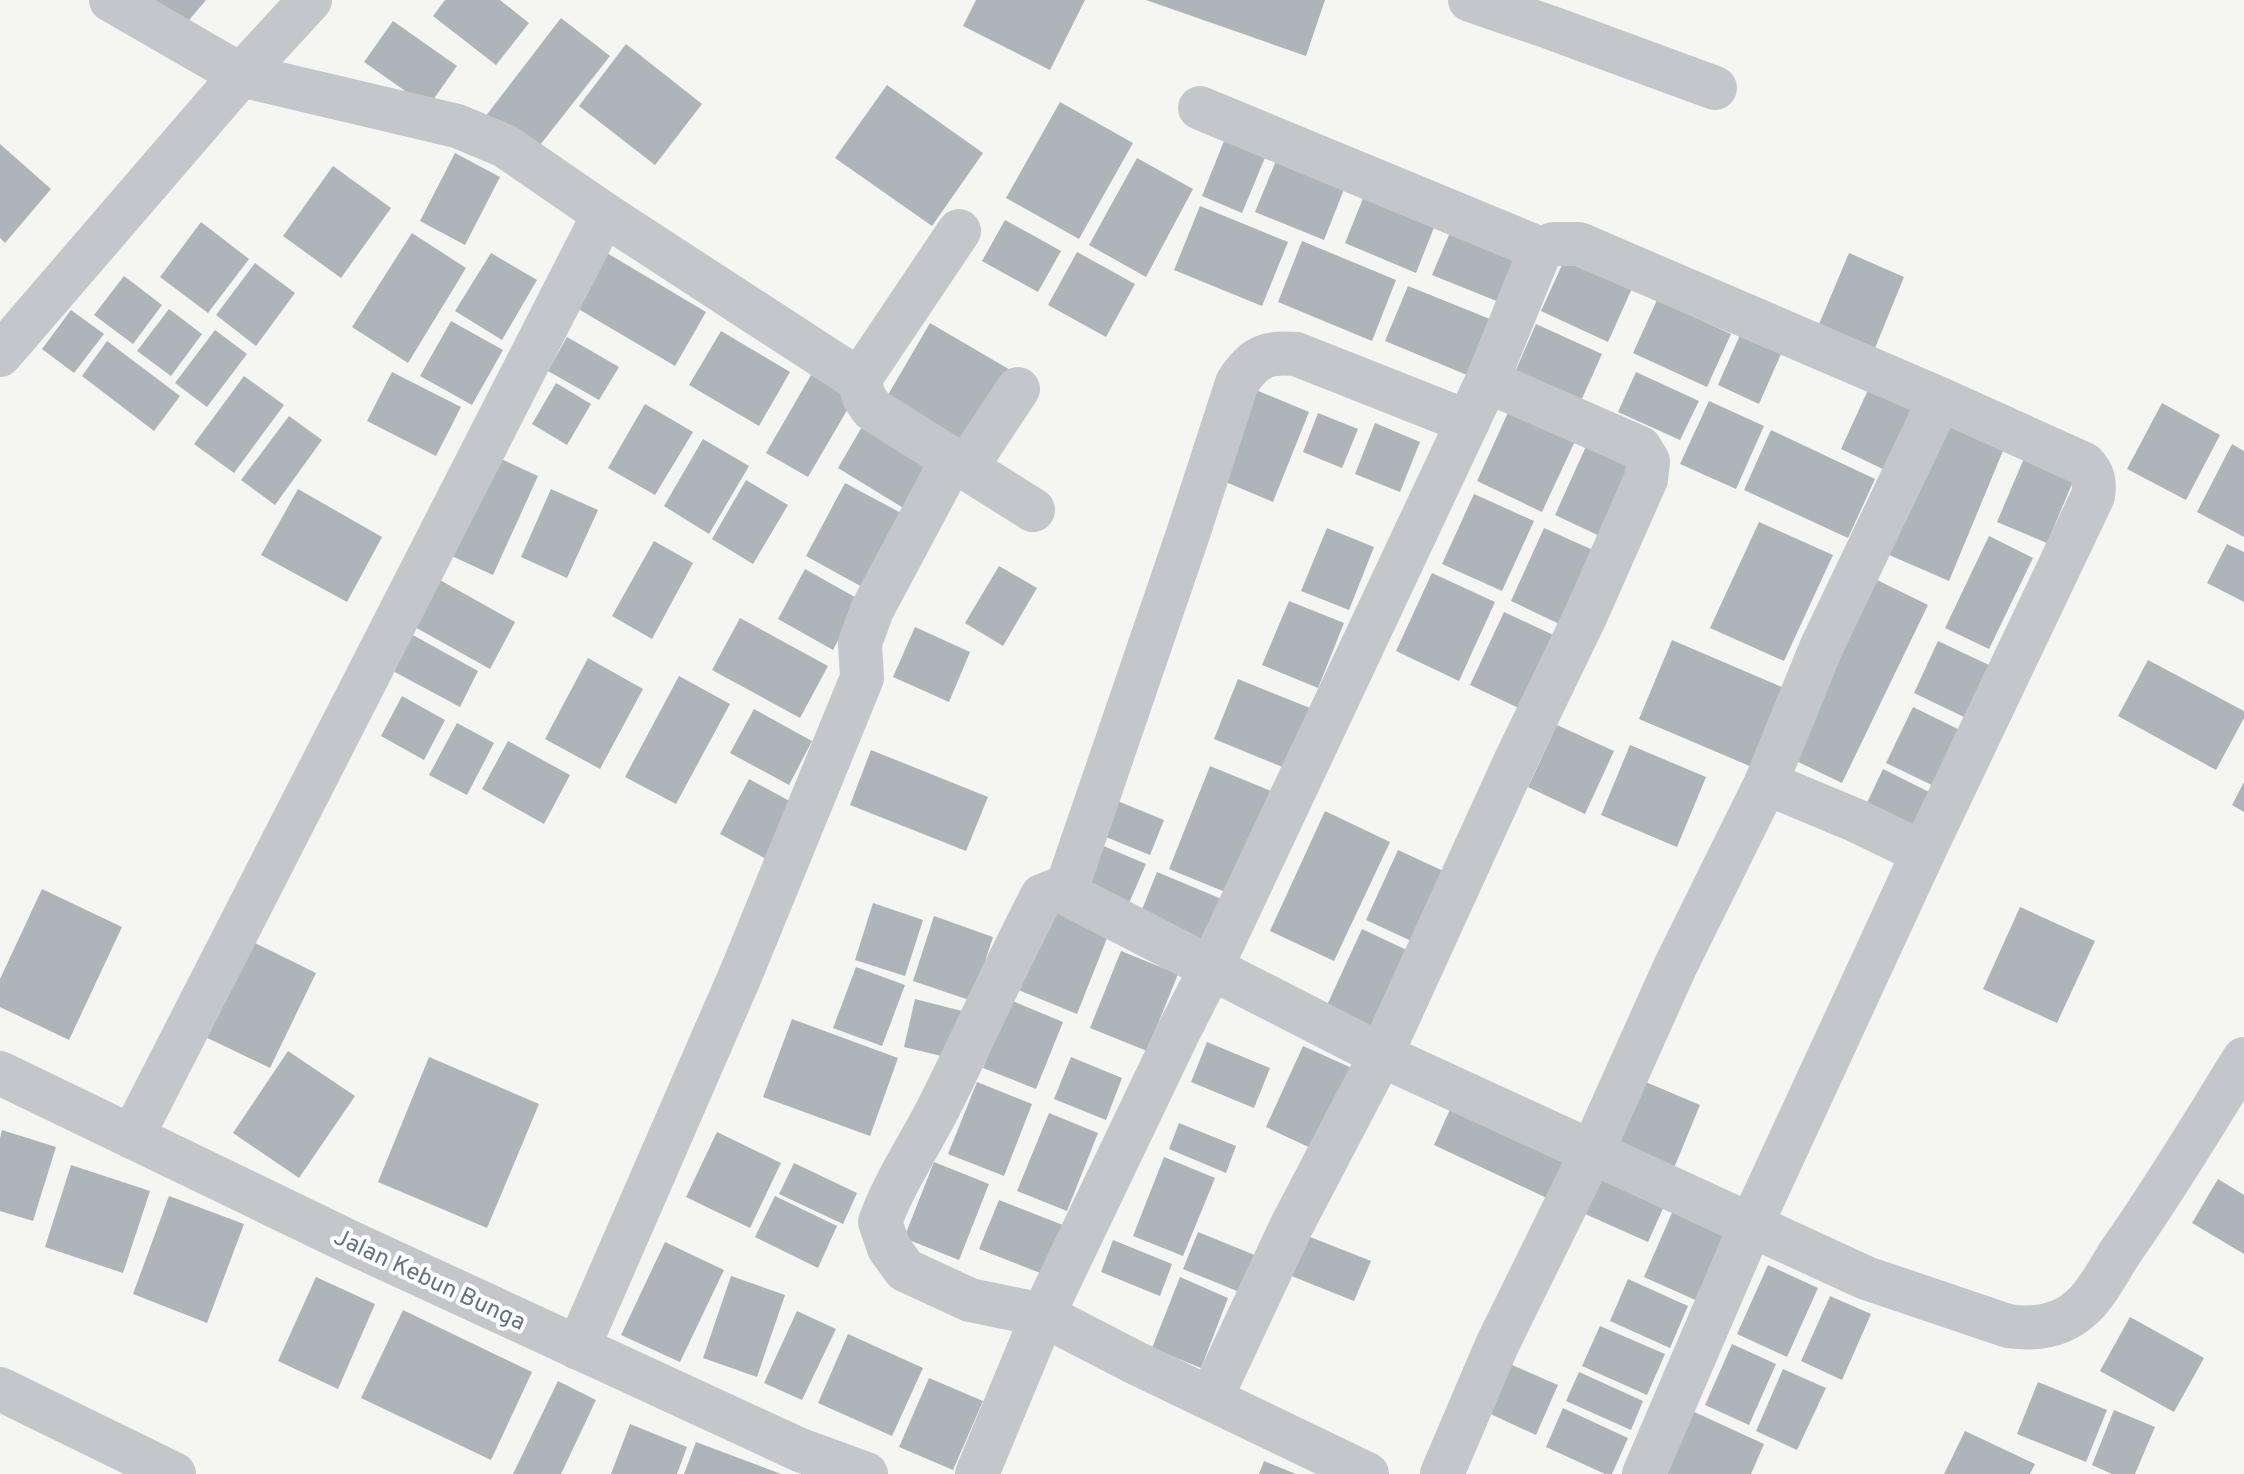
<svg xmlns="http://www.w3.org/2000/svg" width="2244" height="1474" viewBox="0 0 2244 1474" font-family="Overpass,sans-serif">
  <rect width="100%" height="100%" fill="#f5f6f2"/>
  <g fill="#adb4ba">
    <polygon points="154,0 206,0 184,26"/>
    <polygon points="445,0 500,0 529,23 496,65 433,16"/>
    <polygon points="976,0 1085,0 1050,70 963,26"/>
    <polygon points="1146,0 1325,0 1306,56"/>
    <polygon points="561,18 610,56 533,154 485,117"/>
    <polygon points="393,21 457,66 428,107 364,62"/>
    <polygon points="626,44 702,104 655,165 579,106"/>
    <polygon points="887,85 983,153 932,226 835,158"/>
    <polygon points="1060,102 1133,143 1079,239 1006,198"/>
    <polygon points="1228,131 1269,148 1242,213 1202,196"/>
    <polygon points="0,144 51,189 5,243 0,238"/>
    <polygon points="455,153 500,177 465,245 420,221"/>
    <polygon points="1278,156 1346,184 1324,240 1255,212"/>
    <polygon points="1137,158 1193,189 1146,277 1089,245"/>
    <polygon points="333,166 391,208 341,278 283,236"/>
    <polygon points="1366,191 1437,220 1416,273 1345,243"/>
    <polygon points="1200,206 1288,242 1262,306 1174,270"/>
    <polygon points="1005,220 1061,251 1038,292 982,261"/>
    <polygon points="201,222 249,259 208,313 160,277"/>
    <polygon points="1454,223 1519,250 1499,302 1432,275"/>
    <polygon points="412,233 466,268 408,363 352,327"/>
    <polygon points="1302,241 1396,280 1372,341 1278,302"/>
    <polygon points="1077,252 1135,284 1106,337 1048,305"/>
    <polygon points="491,253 537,280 502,340 455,311"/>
    <polygon points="607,253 706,312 675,366 575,307"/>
    <polygon points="1849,253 1904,277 1873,353 1817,329"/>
    <polygon points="1567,254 1634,284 1608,342 1541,311"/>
    <polygon points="255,263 295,293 256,346 216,315"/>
    <polygon points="124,276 162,305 133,344 94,315"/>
    <polygon points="1408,286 1490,319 1467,375 1385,341"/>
    <polygon points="1657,300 1731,334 1707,387 1633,353"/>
    <polygon points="169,309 202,334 171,376 137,351"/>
    <polygon points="71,310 104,334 74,373 42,349"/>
    <polygon points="451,321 503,350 472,405 420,376"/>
    <polygon points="930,323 1012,371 967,449 885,400"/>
    <polygon points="1536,324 1602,354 1580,403 1515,372"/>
    <polygon points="215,330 247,354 207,407 175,383"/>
    <polygon points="721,331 790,372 759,426 689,385"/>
    <polygon points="1740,335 1781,354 1759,404 1718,385"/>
    <polygon points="567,337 619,367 599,400 548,371"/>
    <polygon points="107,341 180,396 154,431 82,376"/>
    <polygon points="392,372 461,407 436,456 367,421"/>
    <polygon points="1636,372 1699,401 1680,440 1618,412"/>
    <polygon points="811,375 853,400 808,477 766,453"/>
    <polygon points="244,376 284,405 234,473 194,444"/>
    <polygon points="1873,379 1923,402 1891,473 1841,449"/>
    <polygon points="556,383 591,404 567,445 532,424"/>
    <polygon points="1256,390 1309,412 1273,502 1221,480"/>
    <polygon points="1709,401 1764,426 1736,489 1680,464"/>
    <polygon points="2162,403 2220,435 2186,500 2127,469"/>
    <polygon points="645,404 693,432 655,495 608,468"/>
    <polygon points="1510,408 1576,439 1542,512 1477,481"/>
    <polygon points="870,413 937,453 905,509 838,468"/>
    <polygon points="1318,413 1358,429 1342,468 1303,452"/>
    <polygon points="289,416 322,440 275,505 241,480"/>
    <polygon points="1943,420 2005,446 1949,581 1887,554"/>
    <polygon points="1375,423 1420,442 1400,492 1355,474"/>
    <polygon points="1771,430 1875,479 1848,538 1744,490"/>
    <polygon points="703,439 749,466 709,534 664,506"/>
    <polygon points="1588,442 1640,466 1606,539 1555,515"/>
    <polygon points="2232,444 2244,451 2244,537 2197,512"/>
    <polygon points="488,453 538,476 493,575 443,552"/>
    <polygon points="2025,456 2075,477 2047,543 1997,522"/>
    <polygon points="746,480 788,505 753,564 712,539"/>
    <polygon points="845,483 903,514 864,588 806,556"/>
    <polygon points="298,489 382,537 347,602 261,555"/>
    <polygon points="551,489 598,510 567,578 521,557"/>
    <polygon points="1474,494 1534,521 1502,591 1442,564"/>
    <polygon points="1759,522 1833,555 1784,661 1710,628"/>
    <polygon points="1327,528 1374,547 1349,610 1301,591"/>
    <polygon points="1544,528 1604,555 1570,629 1511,601"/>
    <polygon points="1989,536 2033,558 1989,649 1945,628"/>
    <polygon points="654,541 693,563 652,639 612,616"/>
    <polygon points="2227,544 2244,552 2244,602 2207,583"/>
    <polygon points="999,566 1037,588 1003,646 965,623"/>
    <polygon points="805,569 860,600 833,650 778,619"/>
    <polygon points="1432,573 1495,602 1459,681 1396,651"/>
    <polygon points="438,579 515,622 490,669 413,626"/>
    <polygon points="1875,579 1928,605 1842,783 1790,758"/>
    <polygon points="1289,601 1344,623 1318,688 1262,665"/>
    <polygon points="1504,612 1564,640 1531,714 1470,685"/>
    <polygon points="740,618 828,666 800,718 712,670"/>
    <polygon points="915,627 970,652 949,702 893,677"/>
    <polygon points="411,634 478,671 460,707 391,670"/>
    <polygon points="1672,640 1784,688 1752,767 1639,719"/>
    <polygon points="1938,641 1989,665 1964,717 1914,693"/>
    <polygon points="588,658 643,689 600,769 545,739"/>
    <polygon points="2148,660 2244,711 2244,718 2216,770 2118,716"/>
    <polygon points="679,676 730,704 676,804 625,777"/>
    <polygon points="1238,679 1310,708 1285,768 1214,739"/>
    <polygon points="402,696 445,720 424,760 381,736"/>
    <polygon points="1913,707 1962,731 1936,787 1886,763"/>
    <polygon points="754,709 812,741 789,785 730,753"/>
    <polygon points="457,723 494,743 467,795 429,775"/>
    <polygon points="1557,725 1614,751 1585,814 1528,787"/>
    <polygon points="508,741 570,775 544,824 482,789"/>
    <polygon points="1630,745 1706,777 1677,847 1601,815"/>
    <polygon points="871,750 988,797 966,851 850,805"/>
    <polygon points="1210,766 1271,791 1230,894 1169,869"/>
    <polygon points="1883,769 1931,793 1913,832 1864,809"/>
    <polygon points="749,779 797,805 768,860 720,834"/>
    <polygon points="2244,782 2244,812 2232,805"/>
    <polygon points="1115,800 1164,820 1150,855 1101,835"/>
    <polygon points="1325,811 1390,842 1334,961 1270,931"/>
    <polygon points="1099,844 1146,864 1129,903 1083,884"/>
    <polygon points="1398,850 1452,875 1420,945 1366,920"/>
    <polygon points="1157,872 1224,900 1206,945 1139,917"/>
    <polygon points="42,889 122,927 69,1040 0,1007 0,979"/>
    <polygon points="873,903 923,920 905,976 855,960"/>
    <polygon points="2020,907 2095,941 2057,1023 1983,989"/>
    <polygon points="1049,908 1109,933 1077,1014 1016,989"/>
    <polygon points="934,916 993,937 972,1001 913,981"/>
    <polygon points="1362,929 1411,952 1375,1028 1327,1005"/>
    <polygon points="245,938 316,973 270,1068 199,1034"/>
    <polygon points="1121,951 1178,974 1147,1051 1090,1028"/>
    <polygon points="856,967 905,985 882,1046 833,1028"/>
    <polygon points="915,999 966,1012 954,1059 904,1047"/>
    <polygon points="1010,1000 1063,1022 1036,1089 983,1068"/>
    <polygon points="792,1019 898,1058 870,1136 763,1097"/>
    <polygon points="1207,1042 1270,1068 1254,1108 1191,1082"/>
    <polygon points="1303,1046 1354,1069 1317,1151 1266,1127"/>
    <polygon points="288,1051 355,1096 299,1178 233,1133"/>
    <polygon points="429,1057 539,1104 487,1228 378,1182"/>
    <polygon points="1071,1057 1122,1078 1106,1120 1054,1099"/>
    <polygon points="1641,1080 1700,1105 1674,1168 1615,1143"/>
    <polygon points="977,1082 1032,1104 1004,1176 948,1154"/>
    <polygon points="1456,1096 1575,1152 1553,1201 1434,1145"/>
    <polygon points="1049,1113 1098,1133 1067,1211 1017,1191"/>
    <polygon points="1179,1123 1236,1146 1226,1173 1169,1149"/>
    <polygon points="2,1130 56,1147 33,1221 0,1211 0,1138"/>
    <polygon points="717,1132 781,1163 750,1228 686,1197"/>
    <polygon points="1164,1157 1215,1178 1183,1256 1133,1236"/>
    <polygon points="934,1162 989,1184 959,1260 904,1238"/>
    <polygon points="794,1163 857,1193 843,1224 779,1194"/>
    <polygon points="71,1165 150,1191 123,1273 45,1247"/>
    <polygon points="1600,1175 1665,1204 1648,1242 1583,1213"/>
    <polygon points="2218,1179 2244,1195 2244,1254 2192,1223"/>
    <polygon points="169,1196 244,1224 207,1323 133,1294"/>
    <polygon points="775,1196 837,1226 818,1268 755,1237"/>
    <polygon points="999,1200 1068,1227 1048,1276 979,1249"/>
    <polygon points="1675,1206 1733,1233 1702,1303 1644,1277"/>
    <polygon points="1198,1232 1262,1258 1247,1295 1183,1269"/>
    <polygon points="1300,1233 1371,1261 1354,1301 1284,1273"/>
    <polygon points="1113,1240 1172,1264 1160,1296 1101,1272"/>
    <polygon points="665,1242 724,1270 680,1362 621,1335"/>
    <polygon points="1768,1265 1818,1288 1787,1357 1737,1334"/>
    <polygon points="731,1276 785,1295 757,1377 703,1358"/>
    <polygon points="316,1277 375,1304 338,1389 278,1361"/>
    <polygon points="1180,1277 1228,1298 1201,1368 1152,1348"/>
    <polygon points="1628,1279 1688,1306 1670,1348 1610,1321"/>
    <polygon points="1830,1296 1871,1314 1842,1380 1801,1361"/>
    <polygon points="403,1310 532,1372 491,1460 361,1398"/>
    <polygon points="797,1311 836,1329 802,1400 764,1383"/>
    <polygon points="2130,1317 2204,1358 2174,1412 2100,1371"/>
    <polygon points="1600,1326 1665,1354 1647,1395 1582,1366"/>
    <polygon points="848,1334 923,1368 892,1436 818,1403"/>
    <polygon points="1732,1344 1776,1364 1749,1425 1705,1405"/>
    <polygon points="1505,1362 1558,1385 1536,1435 1484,1411"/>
    <polygon points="1783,1369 1826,1388 1797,1450 1756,1431"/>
    <polygon points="1579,1372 1643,1401 1631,1430 1566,1401"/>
    <polygon points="929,1378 983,1401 953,1470 899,1447"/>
    <polygon points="558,1381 596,1400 561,1474 513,1474"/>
    <polygon points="2038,1382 2107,1410 2086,1462 2017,1434"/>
    <polygon points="1563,1408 1628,1438 1612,1474 1605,1474 1546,1447"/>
    <polygon points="1690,1410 1764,1444 1751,1474 1662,1474"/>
    <polygon points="2114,1410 2155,1427 2135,1474 2112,1474 2092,1465"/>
    <polygon points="630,1424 687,1447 677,1474 611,1474"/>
    <polygon points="1965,1431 2035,1464 2030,1474 1944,1474"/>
    <polygon points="696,1442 781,1474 684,1474"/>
    <polygon points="1264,1461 1296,1474 1259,1474"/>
  </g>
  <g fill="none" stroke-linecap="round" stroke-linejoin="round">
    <g stroke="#c3c6ca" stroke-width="44">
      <polyline points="111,0 241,75 457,126 505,146 604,214 859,380 864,397 872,409 1033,510"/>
      <polyline points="1470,0 1549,27 1715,88"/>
      <path d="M1200 108 1541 249 1553 244H1579L1940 399 2084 464C2094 474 2095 483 2093 496L1923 853 1751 1225 1644 1474"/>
      <polyline points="0,355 241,75 310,0"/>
      <polyline points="859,380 959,231"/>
      <polyline points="965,469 1018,389"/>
      <polyline points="1766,783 1857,821 1923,853"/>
      <path d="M1065 893 1188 534 1237 383C1253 358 1266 351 1296 354L1468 422"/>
      <polyline points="0,1073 354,1244 800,1450 866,1474"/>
      <polyline points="132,1137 604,214"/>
      <polyline points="578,1348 740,976 862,678 860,643 872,610 952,460"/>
      <polyline points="0,1389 174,1474"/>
      <polyline points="1211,1398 1292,1225 1381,1055 1515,762 1585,617 1646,479 1648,461 1640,448 1487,381"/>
      <polyline points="977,1474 1043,1315 1178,1033 1211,968 1487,381 1541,249"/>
      <path d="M1367 1474 1136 1363 1043 1315 970 1300 905 1270 889 1248 880 1222C895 1181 919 1146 939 1107 974 1037 1006 965 1042 896L1057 890 1065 893 1381 1055 1866 1278 2008 1326C2035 1330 2061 1327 2082 1307 2097 1294 2110 1268 2121 1251 2165 1189 2204 1123 2244 1059"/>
      <polyline points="1442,1474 1497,1345 1592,1152 1674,969 1766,783 1821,648 1940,399"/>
    </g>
  </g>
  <g text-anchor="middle" stroke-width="8" stroke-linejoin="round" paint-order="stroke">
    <g font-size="24" fill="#637385" stroke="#fff">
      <text transform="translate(430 1279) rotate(25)" y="8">Jalan Kebun Bunga</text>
    </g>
  </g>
</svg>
